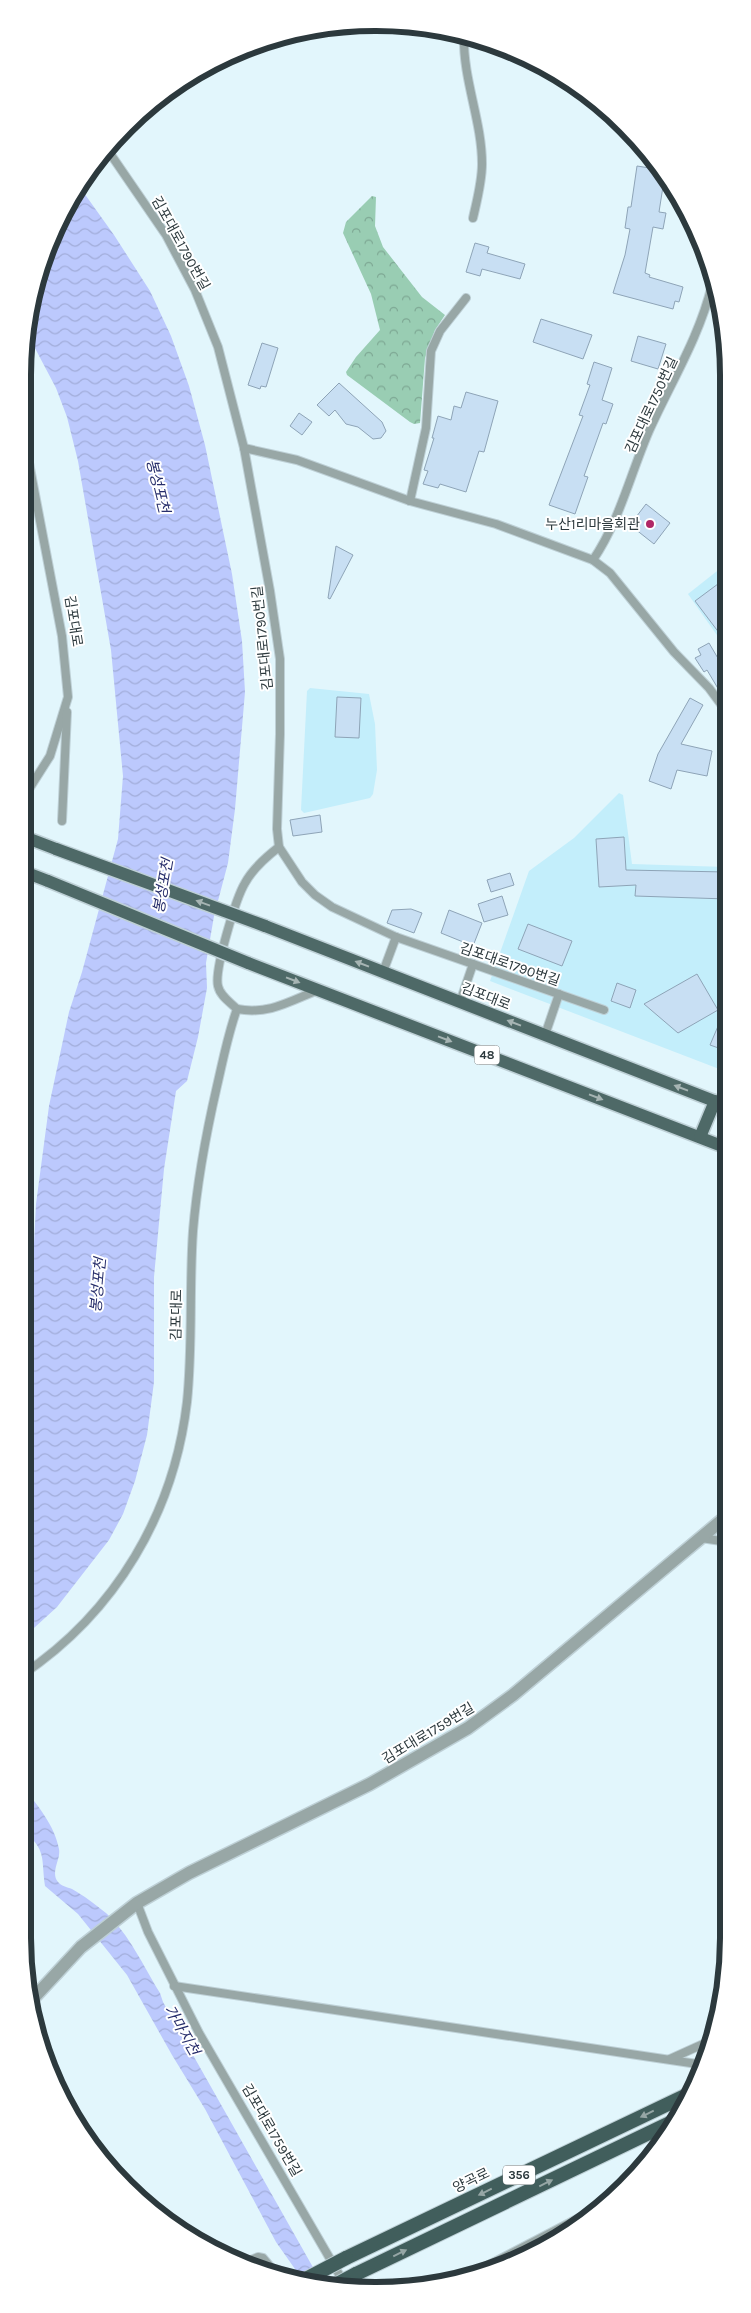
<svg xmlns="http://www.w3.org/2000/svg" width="751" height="2313" viewBox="0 0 751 2313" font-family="Karla,'Noto Sans KR',sans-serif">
  <defs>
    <pattern id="forest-crowns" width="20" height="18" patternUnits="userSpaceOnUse" patternTransform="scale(1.25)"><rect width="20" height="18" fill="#99cdb3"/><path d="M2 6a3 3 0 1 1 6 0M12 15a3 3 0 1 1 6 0" fill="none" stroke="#7da793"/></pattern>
    <pattern id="water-waves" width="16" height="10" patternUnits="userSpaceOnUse" patternTransform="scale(1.25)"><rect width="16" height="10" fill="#bcc9fd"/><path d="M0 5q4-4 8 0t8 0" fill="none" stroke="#a2adda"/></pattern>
  </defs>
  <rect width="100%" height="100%" fill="#e2f6fc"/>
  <g fill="#c3eefb">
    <polygon points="726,564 726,648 688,594"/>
    <polygon points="310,688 369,694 375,724 377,770 373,794 370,798 304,813 301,810 307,691"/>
    <polygon points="619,793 623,795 632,864 726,867 727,1072 490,981 529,871 574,838"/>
  </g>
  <polygon fill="url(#forest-crowns)" points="372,196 376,197 375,226 383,247 422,297 445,315 435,330 425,358 420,423 414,424 410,422 347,375 346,372 356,357 380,330 371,294 343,233 346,222"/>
  <g fill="url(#water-waves)">
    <polygon points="79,186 114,235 150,291 171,336 189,386 205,445 232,574 242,641 245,692 235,809 228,863 214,916 206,963 207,988 198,1037 187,1081 176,1091 164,1169 154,1277 154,1382 147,1435 135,1481 123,1514 109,1540 57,1607 23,1638 22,1406 27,1384 36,1204 49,1106 69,1012 82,972 118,839 123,776 111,650 78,461 67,417 56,388 27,333 29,306 49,240"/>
    <path d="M22 1786C37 1804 55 1826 59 1849 61 1860 50 1872 58 1882 61 1886 67 1887 72 1889 83 1895 96 1905 106 1913 129 1934 144 1967 160 1993L163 2002 323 2285 302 2279 276 2242 205 2109 172 2055 127 1975 78 1914 45 1886C41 1857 47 1851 23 1830Z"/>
  </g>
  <g fill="#c8dff3" stroke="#8ea4b7">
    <polygon points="637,166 656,169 664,180 659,212 666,213 663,229 653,227 645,273 650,275 649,277 683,287 679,302 675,301 673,309 613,293 625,255 630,229 625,228 628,207 631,207"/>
    <polygon points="475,243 489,247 487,253 525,264 520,279 482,269 480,276 466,272"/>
    <polygon points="541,319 592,335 583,359 533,342"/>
    <polygon points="638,336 666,344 658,369 631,361"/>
    <polygon points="262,343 278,348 266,387 261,386 260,389 248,385"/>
    <polygon points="594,362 612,368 602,400 613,404 606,424 603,423 584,476 588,477 575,514 549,505 583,416 579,415 590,385 587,384"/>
    <polygon points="339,383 382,422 386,431 381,438 373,439 358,427 346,424 335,410 329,416 317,405"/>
    <polygon points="466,392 498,401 484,452 479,451 466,492 440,484 438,488 423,484 428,471 424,470 434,438 432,438 438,416 451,420 454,406 461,408"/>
    <polygon points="299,413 312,422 302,435 290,426"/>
    <polygon points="646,504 670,523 654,544 630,525"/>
    <polygon points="336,546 353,555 330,599 328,598"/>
    <polygon points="726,578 726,642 695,601"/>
    <polygon points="709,643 726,672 726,702 707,670 704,672 695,658 701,655 698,649"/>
    <polygon points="337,697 361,698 359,738 335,737"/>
    <polygon points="690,698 703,705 681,744 712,751 707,776 677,770 671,789 649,781 658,754"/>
    <polygon points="320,815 322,832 293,836 290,820"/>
    <polygon points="624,837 626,870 726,872 727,899 635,896 636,885 599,887 596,839"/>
    <polygon points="510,873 514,885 491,892 487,880"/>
    <polygon points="502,896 508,915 484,922 478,904"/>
    <polygon points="411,909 422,913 414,933 387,923 392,910"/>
    <polygon points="449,910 482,923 473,946 441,933"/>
    <polygon points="528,924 572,941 562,966 518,949"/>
    <polygon points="697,974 718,1010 678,1033 644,1004"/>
    <polygon points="617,983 636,990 630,1008 611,1001"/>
    <polygon points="727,1005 727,1051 710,1045"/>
  </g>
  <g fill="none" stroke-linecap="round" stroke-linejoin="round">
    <defs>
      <g id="service">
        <path d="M464 37C463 80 482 121 482 164 482 182 477 200 473 218"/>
        <polyline points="107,149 166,235 195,290 218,347 244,448 270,591 280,659 280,734 277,829 279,847 302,882 315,895 332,907 396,937 604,1010"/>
        <polyline points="22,439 29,463 62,636 68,697 50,756 22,800"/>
        <polyline points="244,448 297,460 410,501 496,524 593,560 610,573 674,652 709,688 726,711"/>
        <polyline points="410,501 426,428 431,351 440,331 466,298"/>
        <path d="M593 560C620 520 630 475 649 431 671 382 699 338 712 285"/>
        <polyline points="62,821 67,712"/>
        <polyline points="383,972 396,937"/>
        <polyline points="460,1002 473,964"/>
        <path d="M237 1009C269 1015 290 1001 318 990"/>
        <polyline points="545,1035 559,994"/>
        <polyline points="701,1538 728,1542"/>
        <path d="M22 1675C116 1612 174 1513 187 1402 193 1345 189 1288 193 1231 197 1182 206 1134 217 1086 223 1060 228 1034 237 1009 230 1002 220 996 218 986 214 970 236 898 245 883 253 868 266 857 279 847"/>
        <polyline points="137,1903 148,1932 199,2033 347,2288"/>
        <polyline points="174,1986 704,2065"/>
        <polyline points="670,2059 712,2040"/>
        <polyline points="246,2262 258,2257 263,2258 273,2270"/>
        <polyline points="460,2280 602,2206"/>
      </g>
      <polyline id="tertiary" points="29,2003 81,1947 137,1903 189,1873 370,1784 468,1728 513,1695 728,1515"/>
      <g id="primary">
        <polyline points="22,836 56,849"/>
        <polyline points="22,871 48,881"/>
        <polyline points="265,926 727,1106"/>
        <polyline points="248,963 727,1148"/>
        <polyline points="700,1137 715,1101"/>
      </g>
      <g id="trunk">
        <polyline points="346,2258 691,2093"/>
        <polyline points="356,2274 676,2120"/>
      </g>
    </defs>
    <use href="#service" stroke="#bed0d6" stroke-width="10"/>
    <use href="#tertiary" stroke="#bed0d6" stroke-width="15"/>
    <use href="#primary" stroke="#bed0d6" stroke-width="15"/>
    <use href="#trunk" stroke="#bed0d6" stroke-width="16"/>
    <use href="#service" stroke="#98a7a6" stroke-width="8"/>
    <use href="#tertiary" stroke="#98a7a6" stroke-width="12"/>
    <use href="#primary" stroke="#4e6967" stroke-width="12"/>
    <use href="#trunk" stroke="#415e5c" stroke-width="14"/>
    <defs>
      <g id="primary-bridge">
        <polyline points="56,849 265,926"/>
        <polyline points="48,881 248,963"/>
      </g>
      <g id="trunk-bridge">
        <polyline points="304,2280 346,2258"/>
        <polyline points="330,2288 356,2274"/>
      </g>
    </defs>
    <use href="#primary-bridge" stroke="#bed0d6" stroke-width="15" stroke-linecap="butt"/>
    <use href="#trunk-bridge" stroke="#bed0d6" stroke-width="16" stroke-linecap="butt"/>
    <use href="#primary-bridge" stroke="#4e6967" stroke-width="12"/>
    <use href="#trunk-bridge" stroke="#415e5c" stroke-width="14"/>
  </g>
  <defs><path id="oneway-solid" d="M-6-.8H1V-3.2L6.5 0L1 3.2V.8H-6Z" transform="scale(1.25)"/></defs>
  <g fill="#a6b4b3">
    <use href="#oneway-solid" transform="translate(203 903) rotate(-160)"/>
    <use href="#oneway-solid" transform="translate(362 964) rotate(-159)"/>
    <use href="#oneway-solid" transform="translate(293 980) rotate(21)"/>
    <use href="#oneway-solid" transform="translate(514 1023) rotate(-159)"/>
    <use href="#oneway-solid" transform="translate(445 1039) rotate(21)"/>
    <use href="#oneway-solid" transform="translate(681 1088) rotate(-159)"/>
    <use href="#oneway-solid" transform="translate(596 1097) rotate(21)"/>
  </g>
  <g fill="#96a6a5">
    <use href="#oneway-solid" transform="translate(647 2114) rotate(154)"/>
    <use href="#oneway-solid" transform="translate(546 2183) rotate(-26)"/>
    <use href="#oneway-solid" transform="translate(485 2192) rotate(154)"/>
    <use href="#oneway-solid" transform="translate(400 2253) rotate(-26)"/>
  </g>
  <circle fill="#b02766" stroke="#fff" stroke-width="2" cx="650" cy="524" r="5"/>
  <g text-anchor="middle" stroke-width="4" stroke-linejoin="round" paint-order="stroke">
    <g fill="#fff" stroke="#6b7477" stroke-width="1">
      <rect x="474.5" y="1045.5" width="25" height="19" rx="4"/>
      <rect x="503" y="2165.5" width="32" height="19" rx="4"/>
    </g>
    <g font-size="12" font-weight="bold" fill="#2c393d">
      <text x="487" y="1059">48</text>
      <text x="519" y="2179">356</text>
    </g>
    <g font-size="14" fill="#2c393d" stroke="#fff">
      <text transform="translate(181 243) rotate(61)" y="5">김포대로1790번길</text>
      <text transform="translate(651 405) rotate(-65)" y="5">김포대로1750번길</text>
      <text transform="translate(74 621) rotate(81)" y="5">김포대로</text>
      <text transform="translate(262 638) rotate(-96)" y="5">김포대로1790번길</text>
      <text transform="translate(510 964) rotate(19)" y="5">김포대로1790번길</text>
      <text transform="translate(486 996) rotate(21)" y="5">김포대로</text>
      <text transform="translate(176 1315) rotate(-89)" y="5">김포대로</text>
      <text transform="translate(428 1733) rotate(-31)" y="5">김포대로1759번길</text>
      <text transform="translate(272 2130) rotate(60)" y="5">김포대로1759번길</text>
      <text transform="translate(471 2180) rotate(-26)" y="5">양곡로</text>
    </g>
    <g font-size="14" fill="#2c393d" stroke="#fff" text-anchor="end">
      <text x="640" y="529">누산1리마을회관</text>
    </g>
    <g font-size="15" font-style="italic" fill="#272e6b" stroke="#fff">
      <text transform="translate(158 486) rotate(76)" y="5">봉성포천</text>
      <text transform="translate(163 886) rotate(-80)" y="5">봉성포천</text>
      <text transform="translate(98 1285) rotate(-85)" y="5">봉성포천</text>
      <text transform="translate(182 2030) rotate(60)" y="5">가마지천</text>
    </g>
  </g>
  <path d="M0 0H751V2313H0ZM375 31H376A344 344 0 0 1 720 375V1938A344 344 0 0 1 376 2282H375A344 344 0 0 1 31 1938V375A344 344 0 0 1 375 31Z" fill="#fff" fill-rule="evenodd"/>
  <path fill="none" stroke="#2c393d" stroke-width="6" d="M375 31H376A344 344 0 0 1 720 375V1938A344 344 0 0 1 376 2282H375A344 344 0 0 1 31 1938V375A344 344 0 0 1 375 31Z"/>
</svg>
